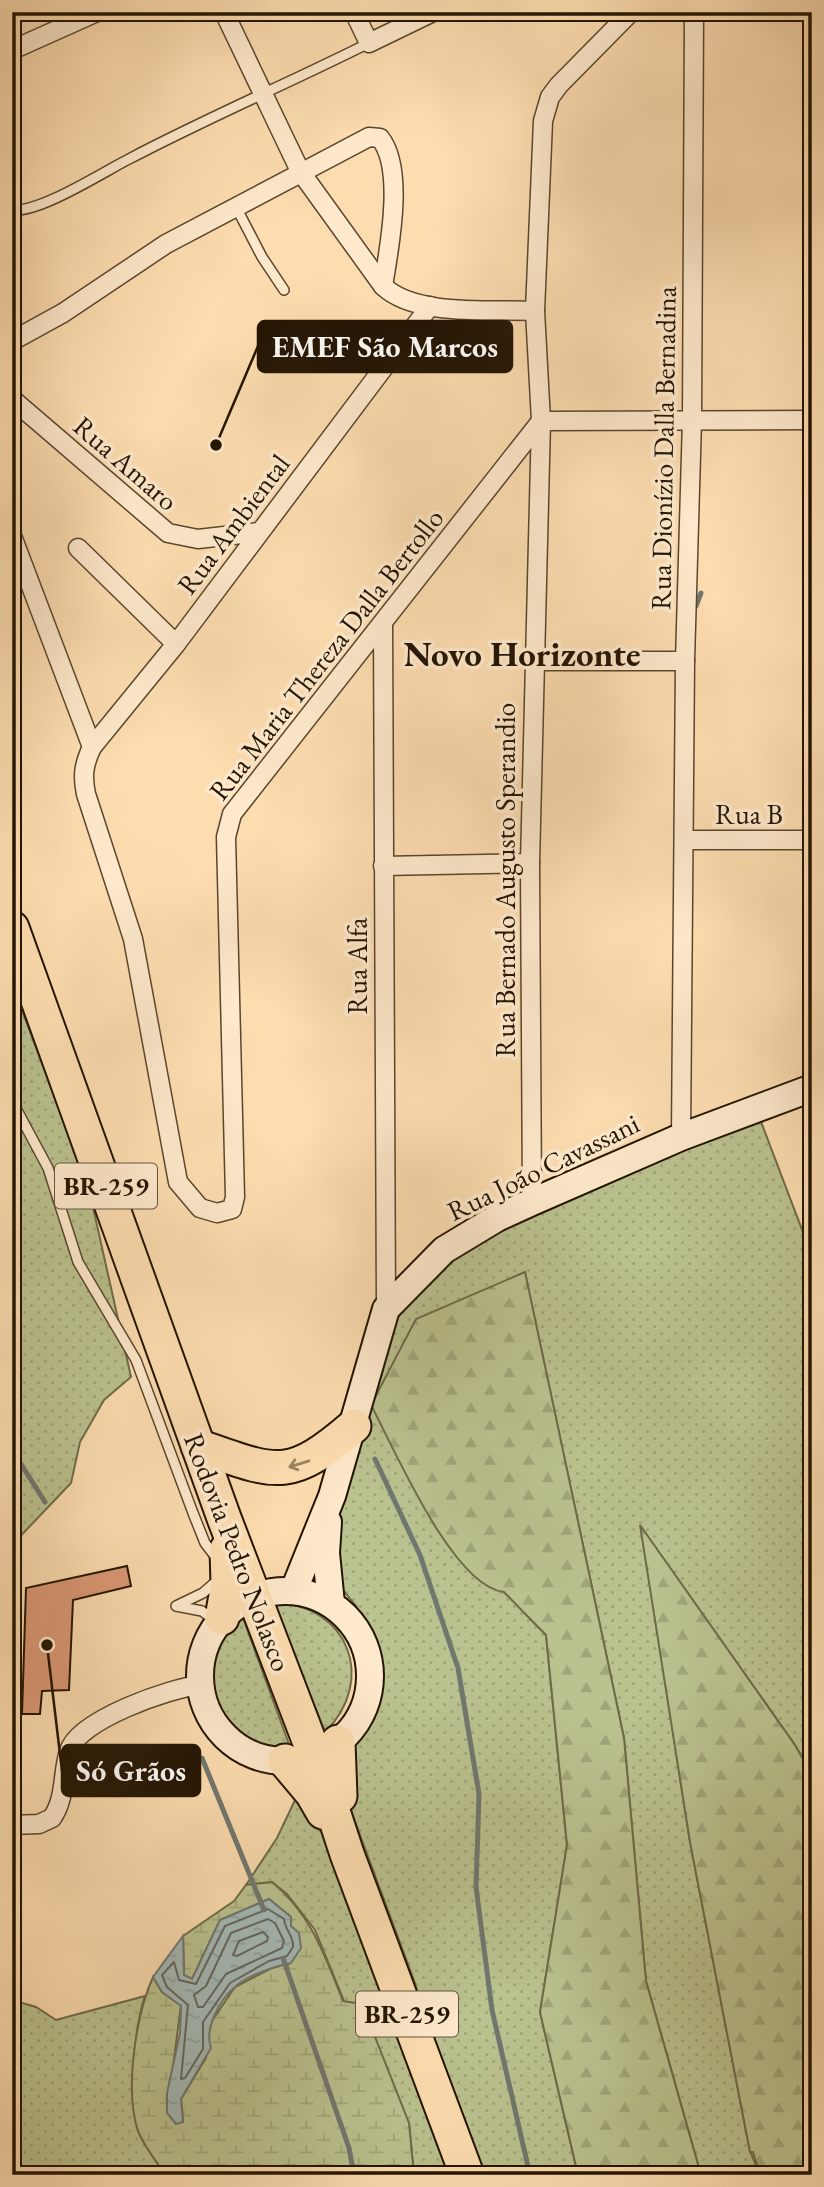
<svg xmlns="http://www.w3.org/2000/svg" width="824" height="2187" viewBox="0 0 824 2187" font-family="'EB Garamond',serif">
  <defs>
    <pattern id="grass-dots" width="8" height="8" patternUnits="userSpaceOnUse" patternTransform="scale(1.75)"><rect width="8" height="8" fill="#bac28f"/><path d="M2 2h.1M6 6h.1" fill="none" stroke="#a0a67a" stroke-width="1.8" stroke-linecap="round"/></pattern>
    <pattern id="forest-firs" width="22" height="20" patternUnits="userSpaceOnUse" patternTransform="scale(1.75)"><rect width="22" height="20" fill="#bac28f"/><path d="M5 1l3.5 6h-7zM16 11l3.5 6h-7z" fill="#a0a67a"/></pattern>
    <pattern id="wetland-marsh" width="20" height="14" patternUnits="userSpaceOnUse" patternTransform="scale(1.75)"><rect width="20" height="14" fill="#bac28f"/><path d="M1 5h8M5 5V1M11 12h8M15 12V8" fill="none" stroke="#a0a67a"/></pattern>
    <pattern id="water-ripples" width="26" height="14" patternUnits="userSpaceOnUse" patternTransform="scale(1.75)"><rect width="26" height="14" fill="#a4b9b7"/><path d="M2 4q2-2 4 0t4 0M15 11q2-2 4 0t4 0" fill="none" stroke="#8d9e9c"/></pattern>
  </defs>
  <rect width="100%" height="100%" fill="#fdddb0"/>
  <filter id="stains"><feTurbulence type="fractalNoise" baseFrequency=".00286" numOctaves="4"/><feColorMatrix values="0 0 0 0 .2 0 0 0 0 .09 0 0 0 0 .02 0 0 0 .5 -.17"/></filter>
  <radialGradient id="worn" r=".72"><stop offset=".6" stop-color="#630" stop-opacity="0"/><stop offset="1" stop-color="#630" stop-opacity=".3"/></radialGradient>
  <g fill="url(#grass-dots)" stroke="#6e6b49" stroke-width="2">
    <polygon points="12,984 88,1185 131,1377 104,1400 80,1442 71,1483 12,1545"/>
    <polygon points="755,1106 812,1256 812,1775 795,1745 641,1527 690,1842 750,2151 760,2175 701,2175 646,1981 624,1738 525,1273 510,1282 504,1592 546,1635 567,1845 540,2012 578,2175 479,2175 430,2040 415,1983 350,1808 344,1762 369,1713 378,1681 371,1641 356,1606 334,1579 330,1539 385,1339 420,1281 458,1246"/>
    <path d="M274 1603C349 1604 377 1681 325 1732Z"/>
    <path d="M242 1615 290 1747C210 1749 177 1660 242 1615Z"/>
    <polygon points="296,1798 313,1810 450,2175 414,2175 409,2123 344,2001 315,1930 287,1894 272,1882 246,1885 277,1838"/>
    <path d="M145 1996C134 2027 130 2095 137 2127 141 2143 157 2161 165 2175H12V2000L36 2007 56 2020Z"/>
  </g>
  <g fill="url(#forest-firs)" stroke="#6e6b49" stroke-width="2">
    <path d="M525 1272 624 1738 646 1981 701 2175H578L540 2012 567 1845 546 1635 504 1592C453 1587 395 1450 371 1405L416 1319Z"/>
    <polygon points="640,1525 795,1745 812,1775 812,2175 760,2175 753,2152 750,2152 690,1842"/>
  </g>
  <path fill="url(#wetland-marsh)" stroke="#6e6b49" stroke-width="2" d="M272 1882C311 1914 325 1956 343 2001L362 2004 409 2123 414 2175H165C156 2160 142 2144 137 2128 125 2087 136 2015 153 1977L162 1992 181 2005 167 2113 183 2121 181 2099 206 2058 209 2025 235 1987 272 1968 291 1963V1917L269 1899 220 1920 192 1979 184 1975 183 1936 234 1901 246 1885Z"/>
  <path fill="url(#water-ripples)" stroke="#70776f" stroke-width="2" d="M269 1899 291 1917V1926L299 1933 301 1948 291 1963C273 1967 251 1974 236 1986 220 1999 204 2029 211 2048L181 2099 183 2122 176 2124 167 2113V2093L180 2033 181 2006 162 1992 153 1977 183 1936 184 1975 192 1979 220 1920Z"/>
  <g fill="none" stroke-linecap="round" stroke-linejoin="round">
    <g stroke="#64665d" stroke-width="2">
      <path d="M268 1909 284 1919C285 1930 294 1936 293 1947L287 1956 269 1961 230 1983 203 2022V2049L185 2078 181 2079 188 2005 167 1987 162 1975 174 1962 179 1980 196 1984 225 1926Z"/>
      <polygon points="268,1919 275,1923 284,1941 282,1948 226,1974 203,2007 198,2007 194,1995 206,1986 231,1933"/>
      <polygon points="263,1932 268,1937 267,1941 237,1956 233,1955 239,1941"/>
    </g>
    <g stroke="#70776f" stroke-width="5">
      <polyline points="696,606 701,593"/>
      <polyline points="12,1450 45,1502"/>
      <polyline points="375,1459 420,1555 458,1668 479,1794 476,1887 492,2010 530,2175"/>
      <polyline points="202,1758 264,1910"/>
      <polyline points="283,1958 349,2148 354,2175"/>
    </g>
  </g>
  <polygon fill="#db9875" stroke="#231403" stroke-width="2" points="127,1566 131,1586 73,1600 69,1690 42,1691 40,1714 22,1714 26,1588"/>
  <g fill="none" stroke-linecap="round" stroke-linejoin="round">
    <defs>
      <g id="lane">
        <polyline points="236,207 262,257 284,290"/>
        <path d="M12 210C40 213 103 172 129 159 207 118 289 83 369 43"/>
        <polyline points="12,1101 48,1168 78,1262 136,1360 193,1513 205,1543 218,1560"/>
        <polyline points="215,1621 202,1611 176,1606 203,1593 219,1579"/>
      </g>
      <g id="street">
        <path d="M224 12 300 171 383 286C415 317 492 309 535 311"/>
        <polyline points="354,12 369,43 433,12"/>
        <polyline points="12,50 97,12"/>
        <path d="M430 306 176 644 92 747C84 764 82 775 86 794L133 939 178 1182 200 1208 217 1213 232 1209 235 1197 226 837 232 814 541 421 812 420"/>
        <path d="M12 341 63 313 166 244 369 137 380 138C405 169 389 249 383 286"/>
        <polyline points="12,399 168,533 198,539 259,532"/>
        <polyline points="12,536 92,747"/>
        <polyline points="78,548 176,644"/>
        <polyline points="383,623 386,1309"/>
        <polyline points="532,661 685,661"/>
        <polyline points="686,840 812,840"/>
        <polyline points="383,866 530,863"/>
        <polyline points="681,1137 685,661 692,420 694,12"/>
        <polyline points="532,1202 530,863 541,421 535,311 543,121 550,97 559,85 631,12"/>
        <path d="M12 1825 39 1824 52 1818C66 1798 62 1773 69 1751 78 1720 170 1688 200 1685"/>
      </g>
      <g id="secondary">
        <polyline points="328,1522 326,1553 331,1604"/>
        <polyline points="294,1590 332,1496 386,1309 444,1250 497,1218 532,1202 681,1137 812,1088"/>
        <circle cx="285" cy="1676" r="85"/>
      </g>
      <g id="highway">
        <polyline points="12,928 224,1518 315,1756 347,1854 467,2175"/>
        <path d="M198 1446C276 1473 288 1483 354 1426"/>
        <polyline points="222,1618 228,1584 227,1549"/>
        <polyline points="338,1742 340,1796"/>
        <polyline points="285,1761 312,1793 323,1812"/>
      </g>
    </defs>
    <use href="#lane" stroke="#5a462e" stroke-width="12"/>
    <use href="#street" stroke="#5a462e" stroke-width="21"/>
    <use href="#secondary" stroke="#231403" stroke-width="30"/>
    <use href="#highway" stroke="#231403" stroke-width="37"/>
    <use href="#lane" stroke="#fee9cc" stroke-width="9"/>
    <use href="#street" stroke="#fee9cc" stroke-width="18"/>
    <use href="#secondary" stroke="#fee9cc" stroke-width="26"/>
    <use href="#highway" stroke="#fdddb0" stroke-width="33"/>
  </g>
  <defs><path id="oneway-shaft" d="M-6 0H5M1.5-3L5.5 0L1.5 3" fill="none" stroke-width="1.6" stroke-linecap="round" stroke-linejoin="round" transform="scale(1.75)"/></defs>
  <use stroke="#9b8362" href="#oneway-shaft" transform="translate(299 1464) rotate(163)"/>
  <g text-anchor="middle" stroke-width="7" stroke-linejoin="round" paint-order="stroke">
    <g fill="#fee9cc" stroke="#65543f" stroke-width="2">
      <rect x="55" y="1163.5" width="102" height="45" rx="5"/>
      <rect x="356" y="1991.5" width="102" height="45" rx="5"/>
    </g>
    <g font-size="26" font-weight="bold" fill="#231403">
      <text x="106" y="1195">BR-259</text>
      <text x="407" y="2023">BR-259</text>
    </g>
    <g font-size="28" fill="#231403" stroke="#fee9cc">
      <text transform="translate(663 448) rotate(-89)" y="10">Rua Dionízio Dalla Bernadina</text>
      <text transform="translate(126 463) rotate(41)" y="10">Rua Amaro</text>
      <text transform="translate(233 524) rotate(-53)" y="10">Rua Ambiental</text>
      <text transform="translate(326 654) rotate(-52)" y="10">Rua Maria Thereza Dalla Bertollo</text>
      <text x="749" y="824">Rua B</text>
      <text transform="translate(505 880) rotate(-90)" y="10">Rua Bernado Augusto Sperandio</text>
      <text transform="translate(357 966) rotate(-90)" y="10">Rua Alfa</text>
      <text transform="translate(543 1167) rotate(-26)" y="10">Rua João Cavassani</text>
      <text transform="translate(238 1552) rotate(69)" y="10">Rodovia Pedro Nolasco</text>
    </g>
    <g font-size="35" font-weight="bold" fill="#231403" stroke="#fee9cc">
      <text x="522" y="666">Novo Horizonte</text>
    </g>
  </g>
  <path fill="none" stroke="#231403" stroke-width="2.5" d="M216 445L258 346M47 1645L62 1771"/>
  <g fill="#231403" stroke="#fee9cc" stroke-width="2.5">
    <circle cx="216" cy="445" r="7"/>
    <circle cx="47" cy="1645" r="7"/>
  </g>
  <g fill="#231403" stroke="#231403" stroke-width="2.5">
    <rect x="258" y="321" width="254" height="51" rx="7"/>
    <rect x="62" y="1745" width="138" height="51" rx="7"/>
  </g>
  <g font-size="30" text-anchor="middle" font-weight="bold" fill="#fff">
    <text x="385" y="357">EMEF São Marcos</text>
    <text x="131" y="1781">Só Grãos</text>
  </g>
  <rect width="824" height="2187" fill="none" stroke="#fdddb0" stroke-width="42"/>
  <rect x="14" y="14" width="796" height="2159" fill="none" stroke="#231403" stroke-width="3.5"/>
  <rect x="21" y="21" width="782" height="2145" fill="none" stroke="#231403" stroke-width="2"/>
  <rect width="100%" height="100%" filter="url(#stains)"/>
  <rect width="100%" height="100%" fill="url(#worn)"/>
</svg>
